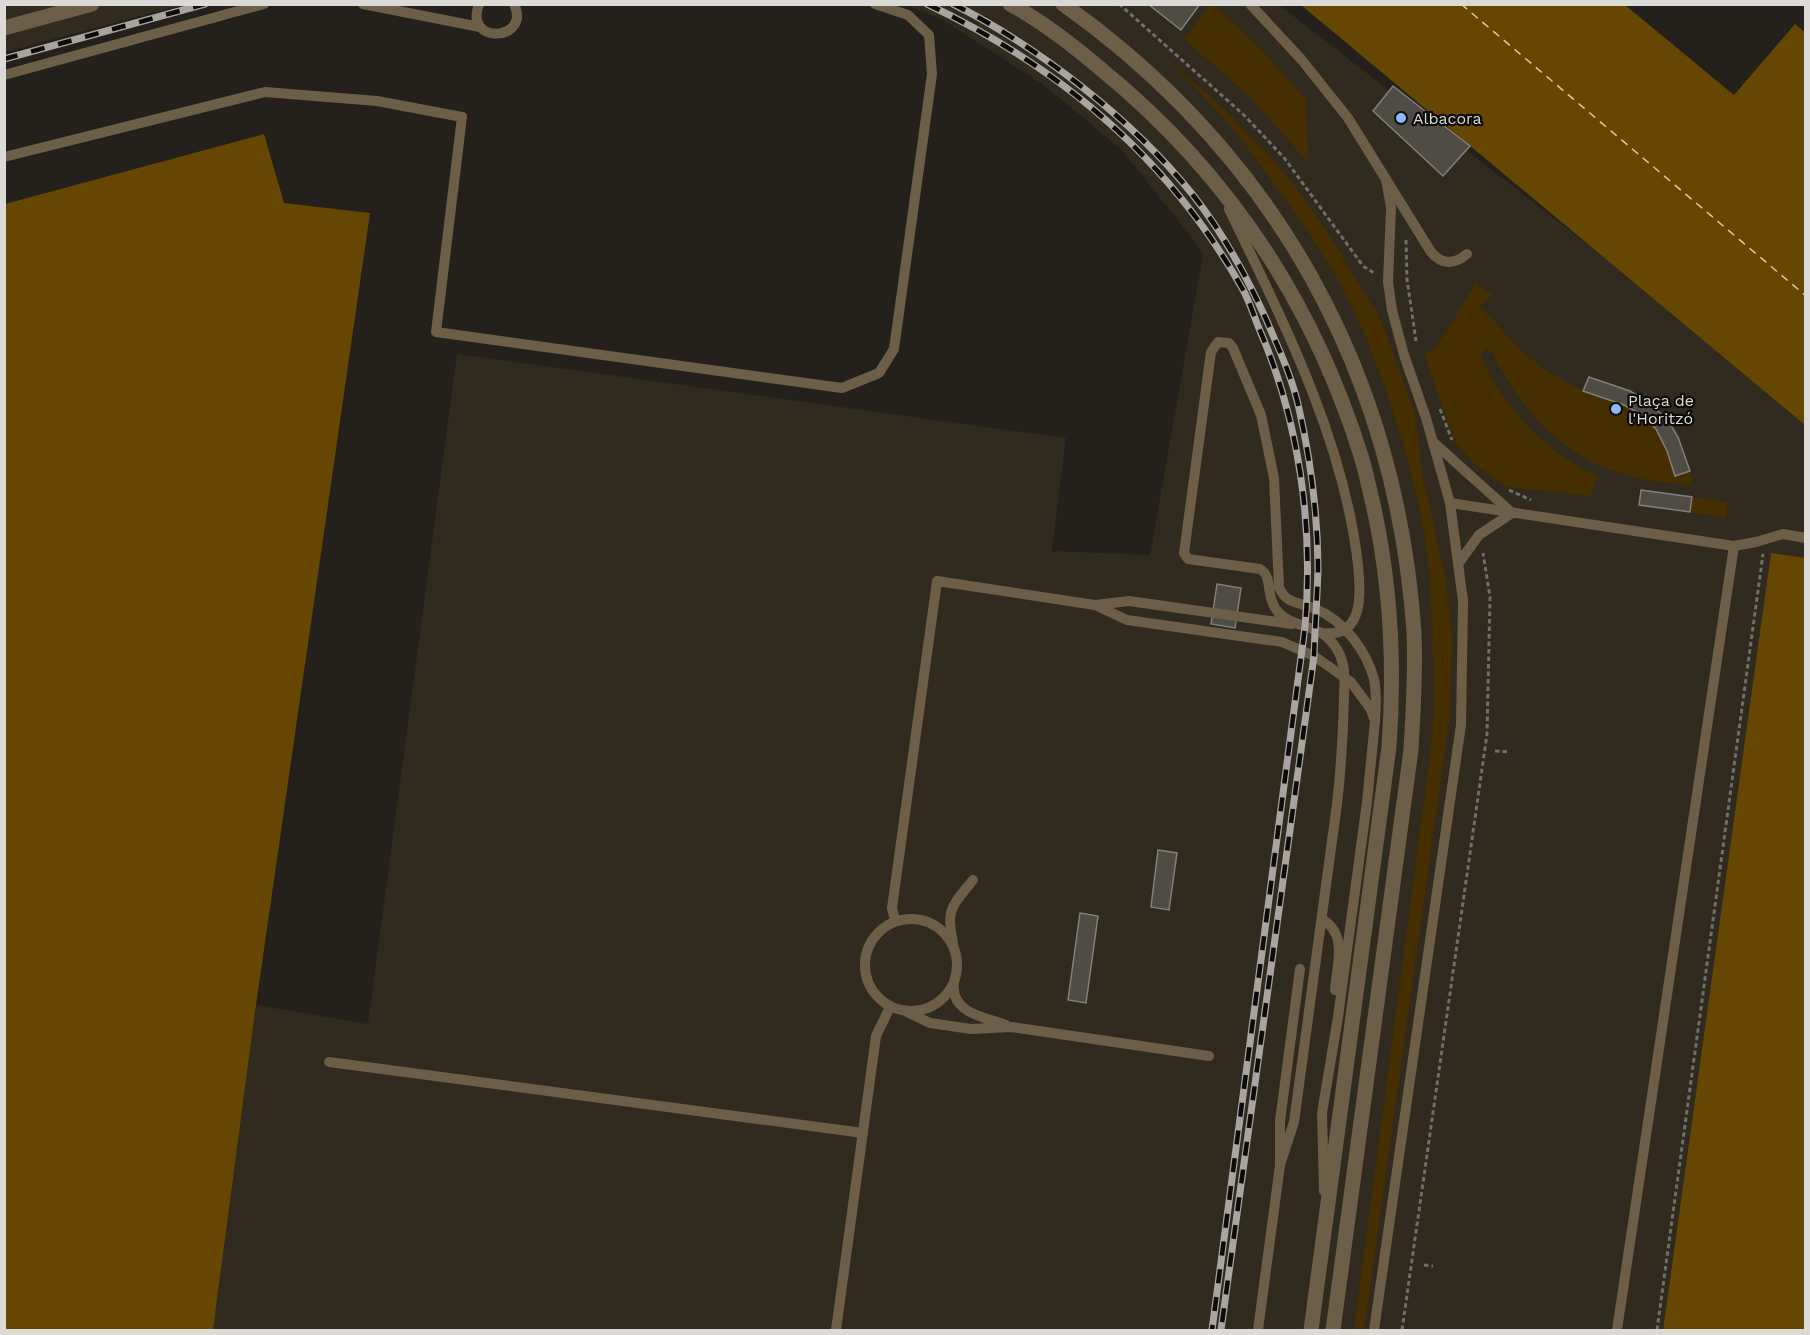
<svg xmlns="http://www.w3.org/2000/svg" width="1810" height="1335" viewBox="0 0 1810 1335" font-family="'Work Sans',sans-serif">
  <rect width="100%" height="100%" fill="#24211c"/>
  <g fill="#302a1f">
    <polygon points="5,5 182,5 5,52"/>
    <polygon points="907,5 1279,5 1626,274 1805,425 1805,558 1771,554 1663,1330 213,1330 256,1005 368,1024 457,354 1066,438 1052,551 1150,555 1203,255 1196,243 1120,148 1041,83 943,20"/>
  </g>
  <g fill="#452e00">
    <polygon points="1211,4 1214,5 1258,46 1306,100 1308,162 1249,96 1184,39"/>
    <polygon points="1149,44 1211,97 1268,155 1296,187 1341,253 1349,269 1376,311 1384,327 1415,414 1423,478 1446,579 1452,636 1450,714 1364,1330 1354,1330 1430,755 1434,698 1430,576 1421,515 1404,447 1386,390 1366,337 1340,283 1304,225 1237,133 1198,90"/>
    <path d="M1476 283 1492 294 1480 306C1500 326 1519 352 1543 368 1559 379 1577 388 1595 396 1619 405 1638 407 1655 429 1665 441 1670 460 1675 475L1690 471 1692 486C1673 483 1652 482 1633 477 1563 459 1523 413 1491 351L1487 349 1480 354C1504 408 1543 451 1598 476L1591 496 1506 487 1480 469 1455 443 1424 354 1434 350Z"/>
    <polygon points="1692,497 1728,502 1726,518 1690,512"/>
  </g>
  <g fill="#664603">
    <polygon points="1301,5 1625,5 1734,95 1795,24 1805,32 1805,425"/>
    <polygon points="264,134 284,203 370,213 256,1005 213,1330 5,1330 5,204"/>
    <polygon points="1771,553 1806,558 1805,1330 1663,1330"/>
  </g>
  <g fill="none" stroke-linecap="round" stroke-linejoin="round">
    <polyline stroke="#f8c673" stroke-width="1.5" stroke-dasharray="8 6" stroke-linecap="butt" points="1461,4 1806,296"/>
  </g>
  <g fill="#4f4b45" stroke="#837f79" stroke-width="1.5">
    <polygon points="1148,4 1200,4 1181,30"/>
    <polygon points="1393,86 1470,146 1443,176 1373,111"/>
    <polygon points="1589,377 1630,391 1650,403 1669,422 1678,437 1690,471 1675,476 1667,451 1656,429 1637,412 1624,405 1583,391"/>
    <polygon points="1641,490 1692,497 1690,512 1639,505"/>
    <polygon points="1217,584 1241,588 1235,628 1211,624"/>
    <polygon points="1158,850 1177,853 1169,910 1151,907"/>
    <polygon points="1080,913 1098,916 1086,1003 1068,1000"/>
  </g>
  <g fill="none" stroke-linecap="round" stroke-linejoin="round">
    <g stroke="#716f6a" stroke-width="3" stroke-dasharray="4.5 3" stroke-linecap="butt">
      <polyline points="1119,4 1245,116 1285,159 1363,266 1374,273"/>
      <polyline points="1406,240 1407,279 1416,341"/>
      <polyline points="1440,409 1452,440"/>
      <polyline points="1509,490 1531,500"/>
      <polyline points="1495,751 1509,752"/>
      <polyline points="1424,1265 1433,1266"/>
      <polyline points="1402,1330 1487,734 1490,597 1483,553"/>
      <polyline points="1657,1330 1763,554"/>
    </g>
    <g stroke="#6c5e47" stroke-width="10">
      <polyline points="363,4 480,27"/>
      <path d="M479 4C463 46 532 41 514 4"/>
      <path d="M1250 4 1301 59 1348 118 1431 252C1442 265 1454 265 1467 254"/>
      <polyline points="4,75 264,4"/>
      <polyline points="4,157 265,92 377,101 462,117 436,332 842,388 879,373 894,349 932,74 929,35 908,15 875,4"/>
      <path d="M1229 209C1283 321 1344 440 1358 565 1361 593 1364 638 1323 633"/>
      <polyline points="1433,442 1512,513 1479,535 1458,564"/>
      <polyline points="1450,503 1734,546 1756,542 1783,534 1806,538"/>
      <polyline points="1095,605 1127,620 1282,642 1314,656 1351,682 1370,708 1375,721 1367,802 1338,1017 1322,1113 1324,1191"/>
      <circle cx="911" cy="965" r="46"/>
      <path d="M1322 919C1348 934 1337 965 1335 990"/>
      <polyline points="895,920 892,908 937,581 1095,605 1129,601 1292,624"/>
      <path d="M953 942C945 909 953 905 973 880"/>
      <path d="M954 984C951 1013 984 1017 1006 1025"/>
      <polyline points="907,1012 930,1023 971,1029 1012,1027 1209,1056"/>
      <polyline points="329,1062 863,1133"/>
      <path d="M1280 1165 1294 1122 1337 804C1341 769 1343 733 1344 698 1344 686 1346 672 1342 661 1340 653 1334 644 1328 638 1315 625 1293 627 1279 613 1264 597 1274 577 1260 569L1188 559 1184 553 1211 352 1218 342 1229 343 1233 348 1261 415 1274 478 1279 587C1286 605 1300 602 1316 609 1344 621 1366 650 1374 679 1377 693 1376 707 1375 721"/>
      <polyline points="836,1330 876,1036 890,1007"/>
      <polyline points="1258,1330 1280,1165 1280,1121 1300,969"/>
      <polyline points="1374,1330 1461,725 1463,601 1450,503 1426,418 1404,355 1392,310 1388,282 1391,208 1386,179"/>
      <polyline points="1617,1330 1734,546"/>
    </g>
    <g stroke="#6c5e47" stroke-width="15">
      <path d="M1010 4C1043 22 1074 46 1102 70 1227 172 1313 302 1361 456 1366 471 1369 488 1373 504 1391 585 1395 665 1389 747L1311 1330"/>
      <path d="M1063 4C1275 155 1396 372 1414 632 1416 671 1413 711 1411 750L1333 1330"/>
      <polyline points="4,28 92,4"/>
    </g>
    <defs>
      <g id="rail">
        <path d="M927 4C1060 67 1170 160 1242 288 1249 300 1253 313 1258 326 1299 419 1314 525 1305 627L1212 1330"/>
        <path d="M953 4C1039 47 1133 120 1193 195 1223 233 1246 275 1266 319 1278 347 1291 375 1298 404 1310 456 1318 517 1318 570 1317 599 1315 627 1314 656L1221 1330"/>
        <polyline points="4,59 205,4"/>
      </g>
    </defs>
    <use href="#rail" stroke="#a8a5a1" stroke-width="7"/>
    <use href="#rail" stroke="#0c0b09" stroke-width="4.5" stroke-dasharray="14" stroke-linecap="butt"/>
  </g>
  <g fill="#8db9fc" stroke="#0c0b09" stroke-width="2">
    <circle cx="1401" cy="118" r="6"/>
    <circle cx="1616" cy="409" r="6"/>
  </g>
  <g text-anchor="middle" stroke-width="4.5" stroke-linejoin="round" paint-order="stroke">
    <g font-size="16" fill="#dcdad6" stroke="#0c0b09" text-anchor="start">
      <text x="1413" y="124">Albacora</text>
      <text x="1628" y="406">Plaça de<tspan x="1628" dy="18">l'Horitzó</tspan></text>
    </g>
  </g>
  <rect width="1810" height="1335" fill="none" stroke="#dcdad6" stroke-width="12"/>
</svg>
